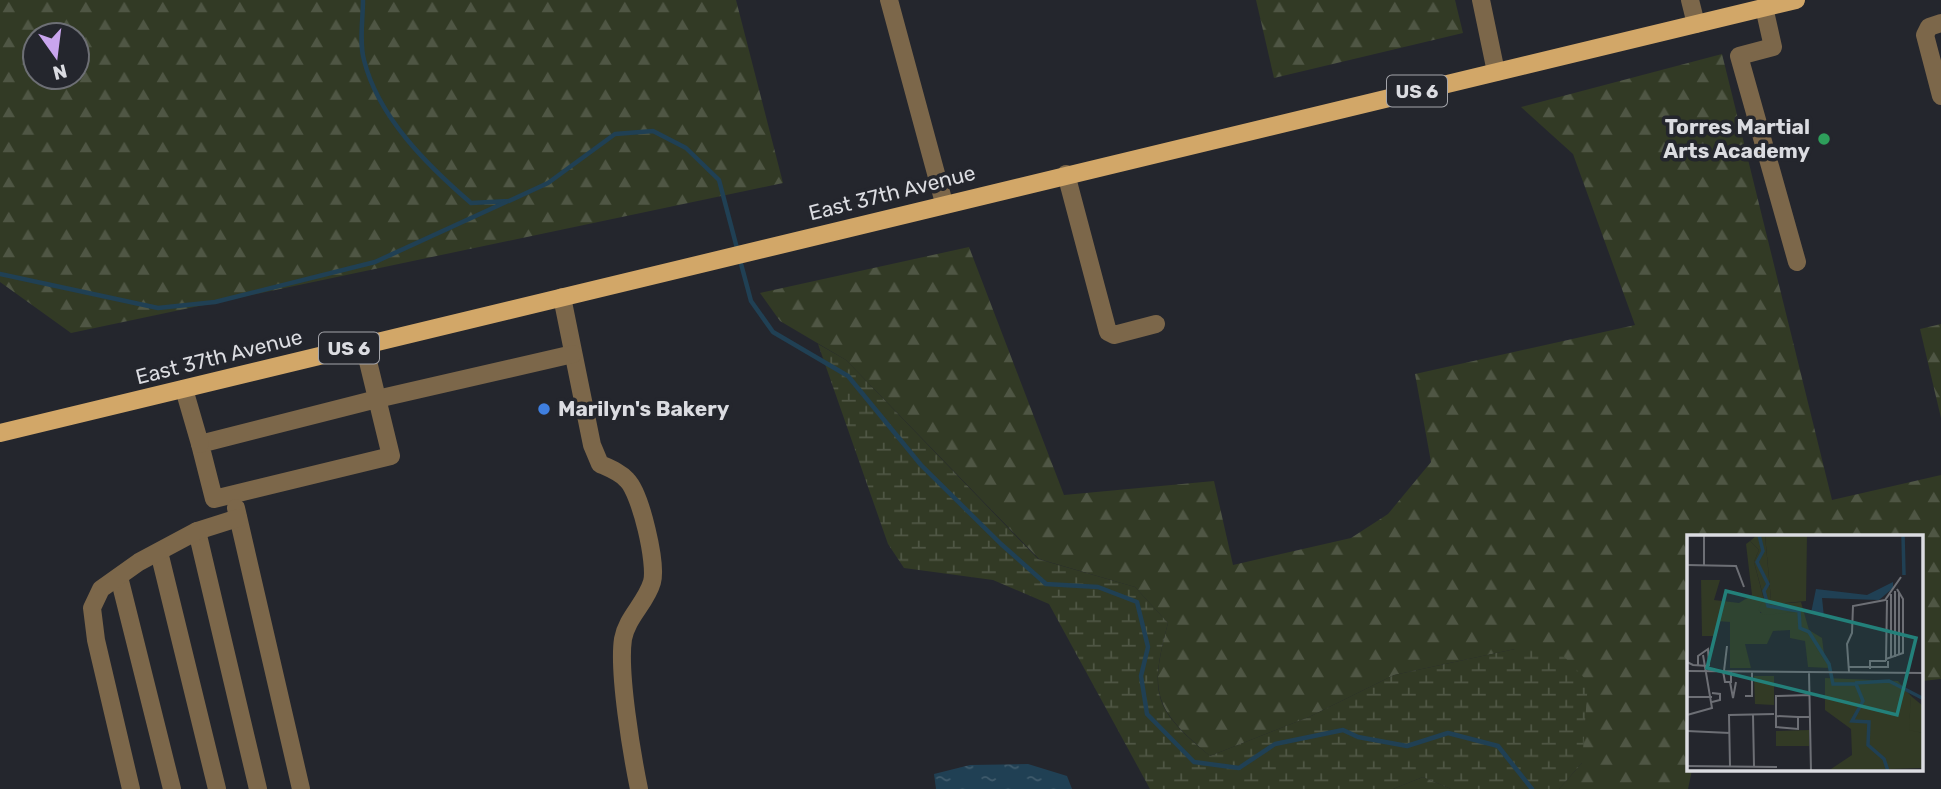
<svg xmlns="http://www.w3.org/2000/svg" width="1941" height="789" viewBox="0 0 1941 789" font-family="Rubik,sans-serif">
  <defs>
    <pattern id="forest-firs" width="22" height="20" patternUnits="userSpaceOnUse" patternTransform="scale(1.75)"><rect width="22" height="20" fill="#323a25"/><path d="M5 1l3.5 6h-7zM16 11l3.5 6h-7z" fill="#4f5644"/></pattern>
    <pattern id="wetland-marsh" width="20" height="14" patternUnits="userSpaceOnUse" patternTransform="scale(1.75)"><rect width="20" height="14" fill="#323a25"/><path d="M1 5h8M5 5V1M11 12h8M15 12V8" fill="none" stroke="#4f5644"/></pattern>
    <pattern id="water-ripples" width="26" height="14" patternUnits="userSpaceOnUse" patternTransform="scale(1.75)"><rect width="26" height="14" fill="#204054"/><path d="M2 4q2-2 4 0t4 0M15 11q2-2 4 0t4 0" fill="none" stroke="#405b6c"/></pattern>
  </defs>
  <rect width="100%" height="100%" fill="#24262d"/>
  <g fill="url(#forest-firs)" fill-rule="evenodd">
    <path d="M0 0H736L783 183 71 333 0 282ZM77 35V77H35V35Z"/>
    <polygon points="1256,0 1455,0 1463,33 1274,78"/>
    <path d="M1722 54 1832 500 1941 475V679L1922 681V537H1689V770H1692L1688 789H1559L1582 763 1557 649H1515L1394 675 1309 717 1210 756C1154 709 1149 694 1168 623L1135 587 1039 559 846 360 780 321 760 293 969 247 1064 495 1214 481 1233 565 1351 538 1388 514 1431 462 1415 374 1635 325 1573 154 1521 107Z"/>
    <polygon points="1941,324 1941,418 1920,329"/>
    <polygon points="1423,777 1451,789 1393,789"/>
  </g>
  <path fill="url(#wetland-marsh)" d="M818 344 846 360 1038 559 1135 587 1168 623C1149 694 1153 709 1210 756L1309 717 1394 675 1515 649H1557L1588 682 1582 763 1559 789H1451L1423 777 1393 789H1150L1049 604 993 580 904 568 888 544Z"/>
  <polygon fill="url(#water-ripples)" points="1028,764 1067,776 1072,789 936,789 934,774 970,765"/>
  <g fill="none" stroke-linecap="round" stroke-linejoin="round">
    <g stroke="#204054" stroke-width="4.5">
      <path d="M363 0C363 19 359 42 364 60 378 117 428 166 471 203L509 201 548 183 615 134 653 131 686 148 719 180 738 252"/>
      <polyline points="740,260 751,301 773,332 848,376 921,465 1001,544 1046,584 1098,587 1137,602 1148,647 1141,676 1147,714 1194,762 1239,768 1275,744 1343,730 1358,737 1407,746 1448,733 1498,746 1532,789"/>
      <polyline points="0,274 158,308 215,302 375,262 506,202"/>
    </g>
    <g stroke="#7c674a" stroke-width="18">
      <polyline points="889,0 944,203"/>
      <polyline points="1481,0 1496,72"/>
      <polyline points="1690,0 1696,24"/>
      <polyline points="1764,7 1773,47 1739,56 1797,262"/>
      <polyline points="1941,23 1929,27 1925,35 1941,96"/>
      <polyline points="1066,174 1108,332 1114,335 1156,324"/>
      <path d="M562 297 592 445 600 464C609 468 620 472 627 480 641 494 657 564 652 582 646 603 627 617 623 639 618 672 632 755 639 789"/>
      <polyline points="364,345 391,456 214,499 200,444 377,399 573,354"/>
      <polyline points="184,389 200,444"/>
      <polyline points="236,508 301,789"/>
      <polyline points="197,531 258,789"/>
      <polyline points="159,552 217,789"/>
      <polyline points="119,577 172,789"/>
      <polyline points="131,789 96,640 92,608 101,589 139,562 197,531 238,518"/>
    </g>
    <polyline stroke="#d2a768" stroke-width="18" points="0,433 1796,0"/>
  </g>
  <circle fill="#2e9e5b" stroke="#24262d" stroke-width="2.5" cx="1824" cy="139" r="7"/>
  <circle fill="#3f7fe0" stroke="#24262d" stroke-width="2.5" cx="544" cy="409" r="7"/>
  <g text-anchor="middle" stroke-width="7" stroke-linejoin="round" paint-order="stroke">
    <g fill="#24262d" stroke="#a4a5ab" stroke-width="2">
      <rect x="1387" y="75.5" width="60" height="31" rx="5"/>
      <rect x="319" y="332.5" width="60" height="31" rx="5"/>
    </g>
    <g font-size="19" font-weight="bold" fill="#dbdce1">
      <text x="1417" y="98">US 6</text>
      <text x="349" y="355">US 6</text>
    </g>
    <g font-size="21" font-weight="bold" fill="#dbdce1" stroke="#24262d" text-anchor="end">
      <text x="1810" y="134">Torres Martial<tspan x="1810" dy="24">Arts Academy</tspan></text>
      <text x="558" y="416" text-anchor="start">Marilyn's Bakery</text>
    </g>
    <g font-size="21" fill="#dbdce1" stroke="#24262d">
      <text transform="translate(892 193) rotate(-14)" y="7">East 37th Avenue</text>
      <text transform="translate(219 357) rotate(-14)" y="7">East 37th Avenue</text>
    </g>
  </g>
  <g transform="translate(1687 535)">
    <rect width="236" height="236" fill="#24262d"/>
    <path d="M224 161 236 171V198L221 196Z" fill="#323a25"/>
    <path d="M78 0H120L119 66 89 69 84 65ZM63 6 72 15 67 27 77 65 73 78 110 77 143 133 121 132 118 106 103 103V95L86 96 80 109H58L64 133H43V87L30 86V101H15L14 45H33L27 65 52 68 65 60 59 9ZM67 141H87V170L68 169ZM138 143 211 146 224 161 222 195 236 198V233L141 236 165 220 164 194 138 175ZM122 195V211H89V196Z" fill="#323a25"/>
    <path d="M70 0H78L84 65 90 69 114 67 122 95 135 103 138 127 122 100 113 95 110 77 77 80 71 75 77 64 67 27 72 15 63 6Z" fill="#323a25"/>
    <path d="M206 47V53L192 65 135 63 137 82 124 78 129 54 180 60Z" fill="#204054"/>
    <path fill="none" stroke="#204054" stroke-width="3.5" d="M72 0 76 16 70 27 81 49 77 56 81 71 112 76 113 93 122 97 142 129 146 149H169L176 166 165 186 182 187 181 210 197 224 201 236M216 0 217 40M168 148 202 146 237 164"/>
    <path fill="none" stroke="#6d6f75" stroke-width="2" d="M17 0V31M0 30 49 31 57 52M212 58V120M208 122V56M204 123V59M199 124 216 118V64L210 54M199 126 200 65M0 127 6 130 21 131 22 130 21 114 11 121V130M162 132H201V126M183 134V126H199M0 136 237 138M36 136 38 147H44V136M37 136 40 111M122 137 124 236M162 137 160 109 165 98 166 71 198 65 214 42M43 147 46 163 49 147M25 158 33 159V165L25 167M123 160 89 161V192L111 194V182H123M58 161H65V137M0 162H25M0 180 25 173 16 120M66 180 67 231M89 181 111 182M0 196 43 198M0 231 90 232M43 231 42 180 87 179"/>
    <path fill="#23807a" fill-opacity="0.15" stroke="#23807a" stroke-width="3.5" d="M39 56 229 103 210 180 20 133Z"/>
    <rect width="236" height="236" fill="none" stroke="#dbdce1" stroke-width="3.5"/>
  </g>
  <g transform="translate(56 56) rotate(166)"><circle r="33" fill="#24262d" stroke="#6d6f75" stroke-width="2"/>
  <path d="M0-5L12 26L0 18L-12 26Z" fill="#c9a5ee"/>
  <text y="-10" font-size="19" font-weight="bold" text-anchor="middle" fill="#dbdce1">N</text>
  </g>
</svg>
